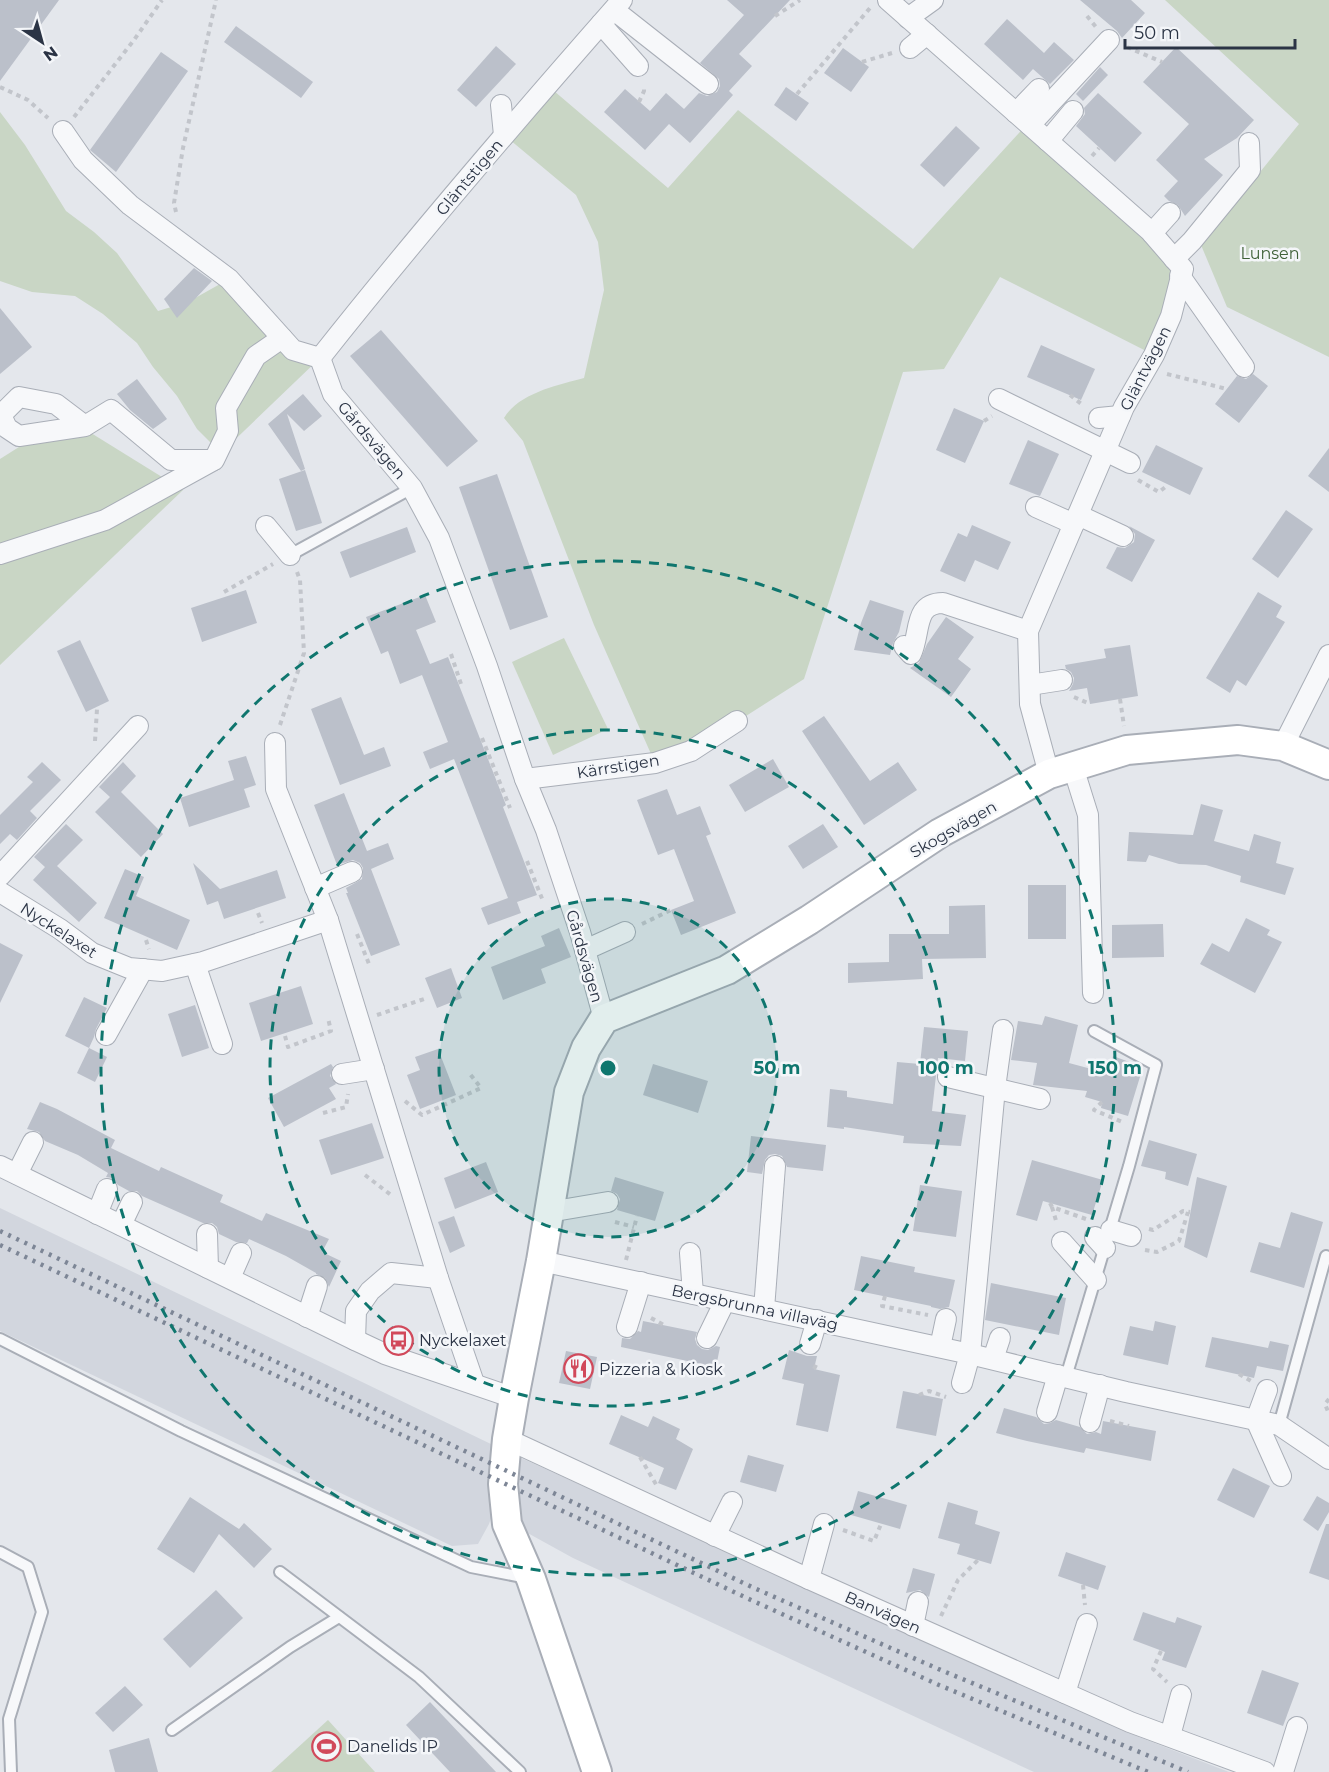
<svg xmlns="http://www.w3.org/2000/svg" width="1329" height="1772" viewBox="0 0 1329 1772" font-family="Montserrat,sans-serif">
  <rect width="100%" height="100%" fill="#e4e7ec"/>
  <g fill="#d2d6de">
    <polygon points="0,1208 493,1445 489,1496 493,1512 489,1524 478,1544 452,1546 0,1331"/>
    <polygon points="519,1457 1139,1737 1229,1772 1034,1772 573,1558 524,1531 515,1506"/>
  </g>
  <g fill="#c9d6c5">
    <polygon points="1165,0 1329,0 1329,357 1227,307 1201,245 1299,124"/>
    <path d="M547 85 668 188 738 110 913 249 1028 123 1183 269 1154 355 1000 277 944 369 903 372 804 679 691 751 655 763 594 625 523 441 504 418C519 393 558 385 584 378L604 290 598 242 576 195 504 135Z"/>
    <polygon points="0,112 25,145 66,211 94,232 117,253 158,311 188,302 229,279 293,350 320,358 221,453 197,429 177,396 153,367 137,343 103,314 75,296 32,292 0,281"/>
    <polygon points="91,433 183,490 0,665 0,459 38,435"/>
    <polygon points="564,638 608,729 553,755 512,662"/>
    <polygon points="328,1720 375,1772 271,1772"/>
  </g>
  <g fill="#bbc0ca">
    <polygon points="0,0 59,0 0,81"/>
    <polygon points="727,0 790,0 739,54 752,66 729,91 733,95 690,143 669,124 645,150 604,112 625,89 650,111 666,93 684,109 699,93 707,96 717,92 720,86 719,79 700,63 744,15"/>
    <polygon points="1080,0 1131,0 1145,13 1122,38 1117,31"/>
    <polygon points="1007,19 1044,53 1054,42 1074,60 1050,84 1033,69 1023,80 984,44"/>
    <polygon points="236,26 313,82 301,98 224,42"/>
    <polygon points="496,46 516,64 476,107 457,90"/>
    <polygon points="1176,47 1254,120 1237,138 1204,159 1223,175 1185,216 1178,205 1169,201 1164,196 1178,181 1156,160 1189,124 1143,82"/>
    <polygon points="843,48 869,67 851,92 824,73"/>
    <polygon points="161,52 188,71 116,172 90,150"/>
    <polygon points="1100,67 1108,75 1083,101 1076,94"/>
    <polygon points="786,87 809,103 796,121 774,105"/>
    <polygon points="1098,93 1142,133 1115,162 1076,126 1085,114 1084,108"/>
    <polygon points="956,126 980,148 944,187 920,165"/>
    <polygon points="194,268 212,281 177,318 164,299"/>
    <polygon points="0,308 32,347 0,374"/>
    <polygon points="381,330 478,441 447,467 350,356"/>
    <polygon points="1041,345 1095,369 1081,400 1027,377"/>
    <polygon points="1253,374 1268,386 1239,423 1215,404 1237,376 1246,379"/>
    <polygon points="137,379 167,419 153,429 130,410 117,394"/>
    <polygon points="303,394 322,416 304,431 287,414 305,469 301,471 268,424"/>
    <polygon points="954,408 984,421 965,463 936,450"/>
    <polygon points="1028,440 1059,454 1040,496 1009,484"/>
    <polygon points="1156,445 1203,468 1190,495 1142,472"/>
    <polygon points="1329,448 1329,492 1308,476"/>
    <polygon points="305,470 322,523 296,531 279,479"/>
    <polygon points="497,474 548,617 510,630 459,487"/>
    <polygon points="1286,510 1313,529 1278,578 1252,559"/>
    <polygon points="972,525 1011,542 998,570 975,560 965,582 940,571 958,533 967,537"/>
    <polygon points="1129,526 1155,540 1132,582 1106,568 1117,547 1125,548 1134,542 1135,534"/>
    <polygon points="407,527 416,552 350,578 340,552"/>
    <polygon points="246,590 257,623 202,642 191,608"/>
    <polygon points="1258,592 1282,606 1276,617 1285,622 1246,686 1237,680 1230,693 1206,678"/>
    <polygon points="425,595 436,622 416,630 430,664 448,657 506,805 503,807 537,895 517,902 521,913 488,925 481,908 508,898 454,759 430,769 423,752 448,742 422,675 400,684 388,651 381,654 366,617"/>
    <polygon points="870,600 904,611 899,632 893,643 890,655 854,650 861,623"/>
    <polygon points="946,617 974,637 958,659 971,669 951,697 910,668 919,663 927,644"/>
    <polygon points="80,640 109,701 86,712 57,651"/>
    <polygon points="1130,645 1138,696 1090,704 1087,688 1069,691 1073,684 1074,678 1071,672 1066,669 1065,665 1106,658 1104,649"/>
    <polygon points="341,697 364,755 384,747 391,766 340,785 311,709"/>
    <polygon points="824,716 870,781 898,762 917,790 864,825 802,731"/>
    <polygon points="246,756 256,785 244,789 250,807 189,827 180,798 234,780 228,761"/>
    <polygon points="773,759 789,787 745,812 729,785"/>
    <polygon points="42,762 61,780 30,811 37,818 17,840 10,834 0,844 0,815 33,782 27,777"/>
    <polygon points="123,762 136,776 121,792 163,834 141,857 95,812 110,797 99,787"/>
    <polygon points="667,789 677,815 700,806 711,834 706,836 736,913 681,935 671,910 694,901 674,849 658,855 637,800"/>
    <polygon points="344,793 367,851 388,843 394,859 371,869 400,945 371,956 346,893 348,893 346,888 362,879 363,868 360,863 353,860 337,865 314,805"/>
    <polygon points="1201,804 1223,810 1214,841 1249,851 1254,834 1281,842 1276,863 1294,868 1285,895 1240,882 1241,876 1206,865 1179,864 1149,855 1146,862 1127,861 1129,832 1193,835"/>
    <polygon points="66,824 83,840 57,866 97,903 79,922 33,880 45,867 34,857"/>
    <polygon points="823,824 838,847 803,869 788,846"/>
    <polygon points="193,863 220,889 277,870 286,898 224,919 218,901 207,905"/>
    <polygon points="125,869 144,877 136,896 190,920 177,950 104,918"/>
    <rect x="1028" y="885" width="38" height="54"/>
    <polygon points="985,905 986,958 922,959 923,979 848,983 848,963 889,962 889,934 949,934 949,906"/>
    <polygon points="1246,918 1270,930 1267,935 1282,942 1255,993 1200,964 1212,943 1229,952"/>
    <polygon points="1163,924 1164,957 1112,958 1112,925"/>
    <polygon points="559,928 571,957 541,969 546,983 503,1000 491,967 545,946 541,936"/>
    <polygon points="0,943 23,955 0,1003"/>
    <polygon points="451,968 462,998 437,1008 425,978"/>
    <polygon points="301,986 313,1024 261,1041 249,1003"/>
    <polygon points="84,997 107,1008 96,1029 94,1037 89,1048 65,1036"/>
    <polygon points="195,1005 209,1048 182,1057 168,1014"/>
    <polygon points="1045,1016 1078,1025 1069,1063 1110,1074 1113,1056 1143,1067 1128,1116 1101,1108 1102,1102 1085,1097 1087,1091 1033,1085 1037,1063 1011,1060 1018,1021 1042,1025"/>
    <polygon points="924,1027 968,1031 965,1061 938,1058 932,1111 966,1115 961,1146 903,1143 904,1136 844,1127 844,1129 827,1127 830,1089 847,1091 847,1097 893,1104 897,1062 920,1064"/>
    <polygon points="89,1048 107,1057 95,1082 77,1073"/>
    <polygon points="438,1049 456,1095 420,1109 407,1075 420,1070 415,1057"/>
    <polygon points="331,1064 333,1067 330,1076 336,1084 329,1088 336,1099 284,1127 268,1098"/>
    <polygon points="653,1064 708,1081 698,1113 643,1095"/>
    <polygon points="40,1102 57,1109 115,1140 111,1148 159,1171 161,1167 223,1195 220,1202 262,1221 266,1213 329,1239 322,1252 341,1261 329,1287 325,1278 316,1274 316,1273 286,1256 249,1239 247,1243 236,1242 219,1234 217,1227 212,1223 203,1223 142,1196 137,1191 129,1191 118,1185 112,1178 106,1177 108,1173 78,1155 45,1141 39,1132 27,1129"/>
    <polygon points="372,1123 384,1158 331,1175 319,1140"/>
    <polygon points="751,1136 826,1145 823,1171 787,1167 782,1156 775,1154 769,1155 765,1160 762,1174 747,1172"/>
    <polygon points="1149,1140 1197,1154 1188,1186 1165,1179 1166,1172 1141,1166"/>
    <polygon points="1032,1160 1103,1180 1092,1215 1043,1201 1037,1221 1016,1215"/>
    <polygon points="486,1162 498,1192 455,1209 444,1178"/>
    <polygon points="615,1177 664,1192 655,1221 617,1210 620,1199 617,1194 611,1191"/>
    <polygon points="1197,1177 1227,1186 1207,1258 1184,1247"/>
    <polygon points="920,1185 962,1191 956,1237 913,1231"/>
    <polygon points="1291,1212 1323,1222 1304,1288 1250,1272 1259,1242 1280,1248"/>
    <polygon points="454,1216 465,1246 450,1253 438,1222"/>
    <polygon points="861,1256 915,1267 914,1272 955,1280 949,1307 940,1309 931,1307 931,1306 854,1290"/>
    <polygon points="991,1283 1066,1298 1059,1335 985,1320"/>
    <polygon points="643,1321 697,1332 695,1339 697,1345 702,1349 708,1350 716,1346 720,1347 716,1367 621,1347 622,1338 630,1339 638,1331 641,1332"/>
    <polygon points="1155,1321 1176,1326 1168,1365 1123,1355 1130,1326 1153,1331"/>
    <polygon points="1212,1337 1268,1348 1270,1341 1289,1345 1283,1371 1257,1366 1254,1378 1205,1367"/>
    <polygon points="789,1350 807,1356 817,1356 814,1369 840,1375 828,1432 796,1425 804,1384 782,1379"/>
    <polygon points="566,1351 597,1357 590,1389 559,1383"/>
    <polygon points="903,1391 943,1399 936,1436 896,1428"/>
    <polygon points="1004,1408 1036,1417 1044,1424 1050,1423 1056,1420 1080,1427 1087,1434 1096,1432 1101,1434 1103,1421 1156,1431 1151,1461 1086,1448 1084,1453 1027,1441 996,1433"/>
    <polygon points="621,1415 648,1427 653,1416 680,1429 676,1439 693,1449 676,1490 658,1483 664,1468 609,1444"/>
    <polygon points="748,1455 784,1465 776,1492 740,1482"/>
    <polygon points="1233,1468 1270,1486 1254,1518 1217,1500"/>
    <polygon points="858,1491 907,1505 900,1529 851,1515"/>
    <polygon points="1317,1496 1329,1503 1329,1512 1318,1531 1303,1520"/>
    <polygon points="190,1497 239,1529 244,1523 272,1549 254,1568 219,1534 194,1573 157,1549"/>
    <polygon points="948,1502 978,1511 975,1524 1000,1532 991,1564 957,1554 960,1544 938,1538"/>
    <polygon points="1326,1524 1329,1524 1329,1580 1309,1573"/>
    <polygon points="1066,1552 1106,1566 1098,1590 1058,1576"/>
    <polygon points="913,1568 935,1574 929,1597 920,1590 906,1593"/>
    <polygon points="216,1590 243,1618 190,1668 163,1639"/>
    <polygon points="1143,1612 1175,1623 1177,1617 1202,1626 1186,1668 1162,1660 1165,1652 1133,1640"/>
    <polygon points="1262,1670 1299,1683 1283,1726 1247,1713"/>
    <polygon points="125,1686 143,1705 113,1732 95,1713"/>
    <polygon points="430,1702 496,1772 450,1772 406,1725"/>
    <polygon points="149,1738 158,1772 115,1772 109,1750"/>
  </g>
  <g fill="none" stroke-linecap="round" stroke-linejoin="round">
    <defs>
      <g id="lane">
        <polyline points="290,555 412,488"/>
        <polyline points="0,1339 181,1431 471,1567 527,1578"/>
        <polyline points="1066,1377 1129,1166 1156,1065 1094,1031"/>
        <polyline points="1279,1425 1326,1256"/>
        <polyline points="0,1552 28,1567 42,1612 9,1719 11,1772"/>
        <polyline points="280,1572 419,1677 520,1772"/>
        <polyline points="172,1730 290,1647 339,1617"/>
      </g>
      <g id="street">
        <polyline points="888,0 1150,231 1183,269 1171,316 1154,355 1124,407 1028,631 1030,704 1049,774"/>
        <polyline points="614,10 708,84"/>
        <polyline points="908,18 933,0"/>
        <polyline points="601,24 638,66"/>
        <polyline points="910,48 927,34"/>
        <polyline points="501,105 504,135"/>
        <polyline points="1016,113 1039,89"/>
        <polyline points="1030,125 1109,40"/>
        <polyline points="63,131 83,160 130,205 229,279 293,350 320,358"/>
        <polyline points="1048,141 1073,111"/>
        <polyline points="1152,233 1170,213"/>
        <polyline points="1174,259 1192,241 1250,170 1249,143"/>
        <polyline points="1180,276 1244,367"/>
        <polyline points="320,358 333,394 412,488 439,538 487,666 525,779 546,830 580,932 604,1019"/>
        <path d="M320 358C417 235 519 117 622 0"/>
        <polyline points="999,399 1130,463"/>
        <polyline points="1099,418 1120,416"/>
        <polyline points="85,426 19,436 7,428 1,415 19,397 56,404 85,426 111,410 171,460 214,460 228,431 226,408 256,356 282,338"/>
        <polyline points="1036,507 1074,524"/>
        <polyline points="1078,515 1123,536"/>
        <polyline points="266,526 290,555"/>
        <polyline points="0,554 105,520 212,461"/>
        <path d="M904 646 911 654C921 633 913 603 943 603L1028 631"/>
        <polyline points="1030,685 1062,680"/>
        <polyline points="275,743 276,789 328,920 438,1278 474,1383"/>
        <polyline points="1283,746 1329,655"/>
        <polyline points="1073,767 1088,815 1093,993"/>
        <polyline points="525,779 655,763 691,751 737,721"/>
        <polyline points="0,876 138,726"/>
        <polyline points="315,888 352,872"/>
        <polyline points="0,892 60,929 92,953 129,968 162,971 203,962 328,920"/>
        <polyline points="585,950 625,932"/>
        <polyline points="195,964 222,1044"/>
        <polyline points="106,1035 143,969"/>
        <polyline points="342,1074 374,1069"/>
        <polyline points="948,1077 1040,1099"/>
        <polyline points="0,1166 355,1340 385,1354 514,1398"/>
        <polyline points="17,1174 33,1142"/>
        <polyline points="549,1212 608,1202"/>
        <polyline points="97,1214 107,1189"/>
        <polyline points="121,1225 132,1202"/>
        <polyline points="1111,1230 1131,1236"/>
        <polyline points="207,1234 208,1268"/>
        <polyline points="1095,1237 1105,1248"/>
        <polyline points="1062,1242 1096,1280"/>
        <polyline points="690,1253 693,1294"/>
        <polyline points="541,1261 970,1354 1126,1392 1279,1425 1329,1459"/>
        <polyline points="230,1278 241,1253"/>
        <polyline points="764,1309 775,1166"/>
        <polyline points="307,1317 317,1286"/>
        <polyline points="627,1327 641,1282"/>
        <polyline points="707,1338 725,1301"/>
        <polyline points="355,1340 356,1311 370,1291 391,1273 438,1278"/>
        <polyline points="810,1344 817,1320"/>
        <polyline points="940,1347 946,1319"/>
        <polyline points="993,1359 1000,1338"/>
        <polyline points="962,1383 970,1354 995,1088 1003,1030"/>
        <polyline points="1267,1390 1256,1420 1281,1476"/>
        <polyline points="1047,1412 1058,1375"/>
        <polyline points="1090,1422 1100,1385"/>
        <polyline points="507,1439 809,1579 1130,1722 1265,1772"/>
        <polyline points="715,1536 732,1502"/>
        <polyline points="809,1579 824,1524"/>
        <polyline points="913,1626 918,1602"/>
        <polyline points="1065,1693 1087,1624"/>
        <polyline points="1170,1736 1181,1695"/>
        <polyline points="1283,1772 1297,1727"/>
      </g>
      <polyline id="secondary" points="597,1772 531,1579 507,1524 503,1484 507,1439 514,1398 541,1261 569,1092 586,1048 604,1019 727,970 809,920 940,833 1049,774 1127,750 1238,740 1283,746 1329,765"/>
    </defs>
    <use href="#lane" stroke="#a9aeb7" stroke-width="14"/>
    <use href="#street" stroke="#a9aeb7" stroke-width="22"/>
    <use href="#secondary" stroke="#a9aeb7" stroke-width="32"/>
    <g stroke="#c2c5cb" stroke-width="4" stroke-dasharray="4.5 4.5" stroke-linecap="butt">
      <polyline points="775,16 800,0"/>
      <polyline points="1087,16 1096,27"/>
      <polyline points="1127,47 1162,62"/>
      <polyline points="862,62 892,53"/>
      <polyline points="0,87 28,100 48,118"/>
      <polyline points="797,94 870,8"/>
      <polyline points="639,102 644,91 644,85"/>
      <polyline points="74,117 134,40 162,0"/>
      <polyline points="1092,156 1099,148"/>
      <polyline points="176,212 174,203 183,148 216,0"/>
      <polyline points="1167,374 1227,389"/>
      <polyline points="1070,395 1084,406"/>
      <polyline points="984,421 992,416"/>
      <polyline points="1138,480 1159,492 1168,485"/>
      <polyline points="224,592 273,564"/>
      <polyline points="451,654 462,687"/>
      <polyline points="1074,697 1090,704"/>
      <polyline points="1120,699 1124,726"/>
      <polyline points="280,725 304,653 300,580 297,572"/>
      <polyline points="482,738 510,808"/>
      <polyline points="95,741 97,709"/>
      <polyline points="527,861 543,901"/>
      <polyline points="258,913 262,923"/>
      <polyline points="642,924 671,910"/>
      <polyline points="357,934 369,964"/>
      <polyline points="146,940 149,949"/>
      <polyline points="377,1015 424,999"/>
      <polyline points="285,1036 288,1047 331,1031 328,1018"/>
      <polyline points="405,1101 422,1115 481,1088 470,1074"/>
      <polyline points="1102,1102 1094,1110 1125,1123"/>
      <polyline points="323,1113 346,1107 348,1094"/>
      <polyline points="365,1175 391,1195"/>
      <polyline points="1050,1203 1052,1207 1086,1219"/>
      <polyline points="1052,1207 1057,1224"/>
      <polyline points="615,1222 634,1227"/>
      <polyline points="1149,1229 1153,1230 1183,1211 1190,1212"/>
      <polyline points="1145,1250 1157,1252 1179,1241 1188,1212"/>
      <polyline points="626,1260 637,1216"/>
      <polyline points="885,1296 882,1306 928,1315"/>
      <polyline points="651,1318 664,1325"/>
      <polyline points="814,1369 818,1361"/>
      <polyline points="1239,1374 1251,1381"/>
      <polyline points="919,1395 929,1391 946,1397"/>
      <polyline points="1329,1399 1325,1404 1329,1414"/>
      <polyline points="1110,1421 1129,1426"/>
      <polyline points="640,1457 657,1486"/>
      <polyline points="843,1530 874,1541 881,1524"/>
      <polyline points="1083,1585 1085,1605"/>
      <polyline points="941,1616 958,1580 978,1560"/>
      <polyline points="1161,1651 1153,1669 1167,1682"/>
    </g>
    <use href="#lane" stroke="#f7f8fa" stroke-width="10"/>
    <use href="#street" stroke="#f7f8fa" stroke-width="20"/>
    <use href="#secondary" stroke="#fff" stroke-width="28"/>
    <g stroke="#7d8696" stroke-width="4.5" stroke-dasharray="3 6" stroke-linecap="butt">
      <polyline points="0,1231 754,1588 943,1671 1188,1772"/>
      <polyline points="0,1245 751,1600 939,1685 1148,1772"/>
    </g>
  </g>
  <circle cx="608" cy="1068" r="169" fill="#0f766e" fill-opacity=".12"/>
  <g fill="none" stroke="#0f766e" stroke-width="3" stroke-dasharray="10 8">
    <circle cx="608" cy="1068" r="169"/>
    <circle cx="608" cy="1068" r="338"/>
    <circle cx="608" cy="1068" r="507"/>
  </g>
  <defs>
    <symbol id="bus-ring" viewBox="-11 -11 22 22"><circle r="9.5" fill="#f4f6f9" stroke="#d1495b" stroke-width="1.5"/><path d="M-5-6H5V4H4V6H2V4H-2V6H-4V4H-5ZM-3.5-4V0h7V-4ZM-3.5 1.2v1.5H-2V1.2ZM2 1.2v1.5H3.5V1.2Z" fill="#d1495b"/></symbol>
    <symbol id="restaurant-ring" viewBox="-11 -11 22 22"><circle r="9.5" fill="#f4f6f9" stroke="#d1495b" stroke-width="1.5"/><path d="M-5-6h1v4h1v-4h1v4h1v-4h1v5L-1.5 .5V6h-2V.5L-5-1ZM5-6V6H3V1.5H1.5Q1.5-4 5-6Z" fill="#d1495b"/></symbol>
    <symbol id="stadium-ring" viewBox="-11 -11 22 22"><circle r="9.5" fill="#f4f6f9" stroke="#d1495b" stroke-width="1.5"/><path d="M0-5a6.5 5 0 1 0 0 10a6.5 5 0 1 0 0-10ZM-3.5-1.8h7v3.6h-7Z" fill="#d1495b"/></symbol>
  </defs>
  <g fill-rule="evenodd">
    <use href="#bus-ring" x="382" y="1324" width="33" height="33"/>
    <use href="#restaurant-ring" x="562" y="1352" width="33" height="33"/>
    <use href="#stadium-ring" x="310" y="1730" width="33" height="33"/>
  </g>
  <g text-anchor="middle" stroke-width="5" stroke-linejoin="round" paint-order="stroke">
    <g font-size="16" fill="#2b3445" stroke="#f4f6f9">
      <text transform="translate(469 177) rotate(-50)" y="6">Gläntstigen</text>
      <text transform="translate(1145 368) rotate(-63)" y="6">Gläntvägen</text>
      <text transform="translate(372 440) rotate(50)" y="6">Gårdsvägen</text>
      <text transform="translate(618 766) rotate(-9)" y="6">Kärrstigen</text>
      <text transform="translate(953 829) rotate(-30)" y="6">Skogsvägen</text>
      <text transform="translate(59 930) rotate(33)" y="6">Nyckelaxet</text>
      <text transform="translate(585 956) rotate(74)" y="6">Gårdsvägen</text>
      <text transform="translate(755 1307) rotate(12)" y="6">Bergsbrunna villaväg</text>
      <text transform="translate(883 1612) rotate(24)" y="6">Banvägen</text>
    </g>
    <g font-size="16" fill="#3f6138" stroke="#f4f6f9">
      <text x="1270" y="259">Lunsen</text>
    </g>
    <g font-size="16" fill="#2b3445" stroke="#f4f6f9" text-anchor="start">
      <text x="419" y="1346">Nyckelaxet</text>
      <text x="599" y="1375">Pizzeria &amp; Kiosk</text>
      <text x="347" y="1752">Danelids IP</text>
    </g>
  </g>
  <circle cx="608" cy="1068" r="9" fill="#0f766e" stroke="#f4f6f9" stroke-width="3"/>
  <g font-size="18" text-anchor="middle" font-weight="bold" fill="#0f766e" stroke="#f4f6f9" stroke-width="5" stroke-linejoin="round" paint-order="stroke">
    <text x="777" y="1074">50 m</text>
    <text x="946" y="1074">100 m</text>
    <text x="1115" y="1074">150 m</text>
  </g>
  <g transform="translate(42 42) rotate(144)" stroke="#f4f6f9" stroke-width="4.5" paint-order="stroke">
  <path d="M0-4.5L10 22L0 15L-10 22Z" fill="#2b3445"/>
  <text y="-9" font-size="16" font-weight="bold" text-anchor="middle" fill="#2b3445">N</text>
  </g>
  <path d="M1125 39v9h170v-9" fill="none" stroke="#2b3445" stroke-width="3"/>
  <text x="1134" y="39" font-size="18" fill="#2b3445" stroke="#f4f6f9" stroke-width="4.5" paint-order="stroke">50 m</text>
</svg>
